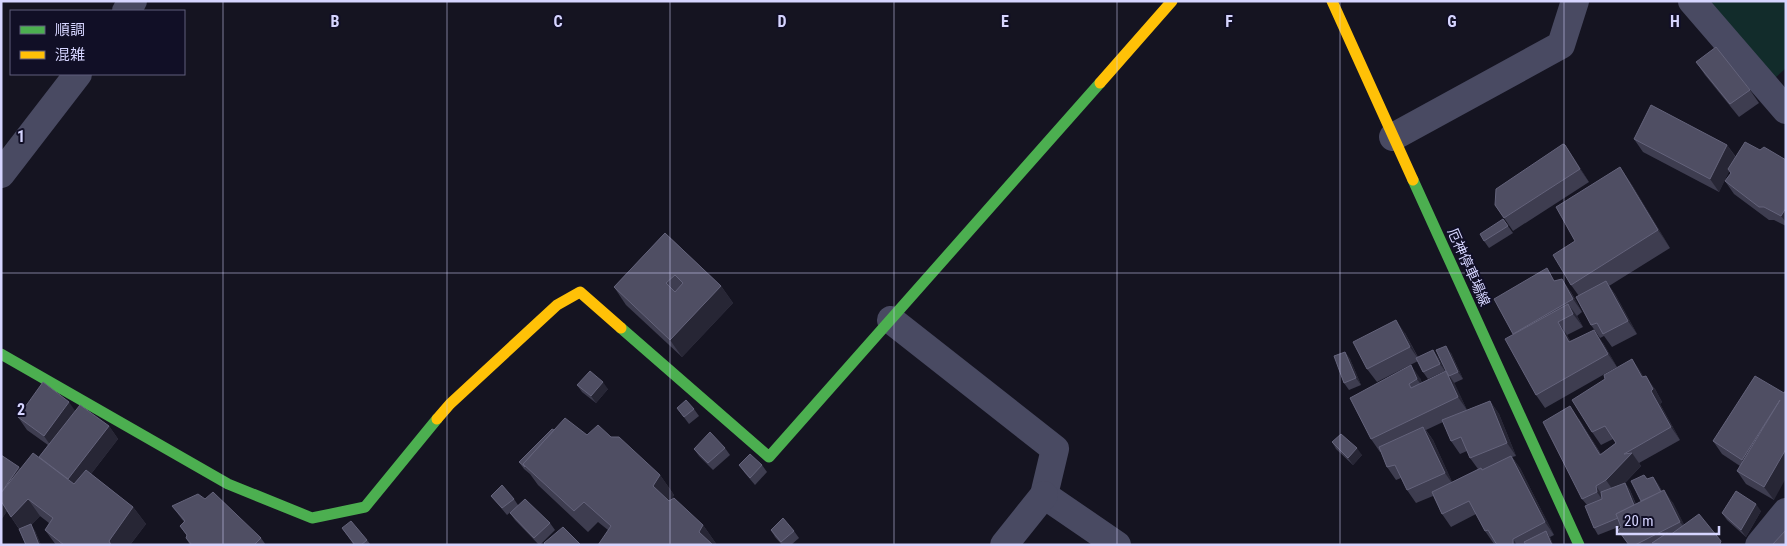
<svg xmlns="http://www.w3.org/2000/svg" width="1787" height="546" viewBox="0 0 1787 546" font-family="'Roboto Condensed','Noto Sans JP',sans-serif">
  <rect width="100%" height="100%" fill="#151421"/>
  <polygon fill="#122c2b" points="1709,1 1786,1 1786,68 1775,78"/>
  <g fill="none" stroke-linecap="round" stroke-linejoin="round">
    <g stroke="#494a62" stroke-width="28">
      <polyline points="1692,1 1786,110"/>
      <polyline points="126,11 133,1"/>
      <polyline points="1393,137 1561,45 1575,1"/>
      <polyline points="1,174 78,74"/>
      <polyline points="891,320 1055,449 1044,495 1117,545"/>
      <polyline points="1004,545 1044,495"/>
      <polyline points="1759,545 1786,512"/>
    </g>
    <g stroke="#4caf50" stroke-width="11">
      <polyline points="1413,180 1579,545"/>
      <polyline points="621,328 769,457 1100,83"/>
      <polyline points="1,354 228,484 312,518 365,507 437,419"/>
    </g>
    <g stroke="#ffc107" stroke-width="11">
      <polyline points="1332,1 1413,180"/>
      <polyline points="1100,83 1172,1"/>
      <polyline points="437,419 450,404 557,305 580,292 621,328"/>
    </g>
  </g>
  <g fill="#3e3d50" fill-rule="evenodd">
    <polygon points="1696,62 1750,90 1759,103 1739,117 1705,75"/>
    <polygon points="1634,139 1727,145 1736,157 1760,150 1786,160 1786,226 1774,220 1769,220 1734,194 1725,181 1731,173 1729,171 1719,192 1643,152"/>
    <polygon points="1565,145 1589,182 1513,231 1495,205"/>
    <polygon points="1620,167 1632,185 1670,248 1609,286 1615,294 1637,334 1612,347 1604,336 1600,338 1591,325 1579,296 1571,285 1575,241"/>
    <polygon points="1503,219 1513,233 1489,248 1484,241"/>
    <polygon points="665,233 721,286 733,303 682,357 626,305 614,287"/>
    <polygon points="1556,281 1571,292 1582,312 1577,316 1583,327 1567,335 1571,342 1603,343 1617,367 1545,408 1536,395 1514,334 1494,299"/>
    <polygon points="1405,333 1418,357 1438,357 1445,371 1428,379 1423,372 1418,361 1377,382 1367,369"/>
    <polygon points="1345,352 1350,359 1361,385 1349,390 1344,383"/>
    <path d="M1451 353 1463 379 1454 383 1467 410 1490 401 1499 414 1516 456 1512 457 1520 468 1554 535 1550 537 1553 545H1497L1496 543 1494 544 1485 531 1476 514 1451 527 1442 514 1433 496 1416 503 1407 490 1401 478 1396 480 1387 467 1381 452H1380L1371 439 1350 398 1420 378 1422 383 1446 371ZM1443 422 1451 441 1460 454 1467 451 1470 458 1478 469 1452 482 1433 440 1426 430Z"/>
    <polygon points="1632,359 1643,377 1655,389 1662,402 1660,404 1680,440 1639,463 1641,466 1625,483 1630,490 1636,504 1641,501 1644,475 1647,479 1653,477 1658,484 1662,491 1673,503 1684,525 1723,545 1629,545 1621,526 1598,535 1594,528 1587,505 1582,499 1579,419 1601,454 1616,443 1613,439 1601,445 1592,432 1605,379"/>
    <polygon points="577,385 608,389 596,403 582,392"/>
    <polygon points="1784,393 1774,500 1746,484 1737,471 1740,466 1722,454 1713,441"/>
    <polygon points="677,408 694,409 699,416 689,424"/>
    <polygon points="75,411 109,426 118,439 91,474 133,507 146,524 130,545 56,545 45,530 49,523 40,516 31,525 35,531 41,545 26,545 19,529 7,511 1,520 1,455 20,469 39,457 48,445 27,430 18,417"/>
    <polygon points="554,430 587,435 611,437 660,475 674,495 671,500 703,525 717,545 608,530 598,522 588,532 538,485 530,474 524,469 519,462"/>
    <polygon points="1332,442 1362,455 1353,465 1336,449"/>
    <polygon points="725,448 730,455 713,470 699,456 694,449"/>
    <polygon points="739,465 762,465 767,472 755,485 744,472"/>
    <polygon points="491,496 514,499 518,505 550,523 555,530 540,545 539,545 515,520 510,513 514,509 507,515"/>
    <polygon points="205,499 261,538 266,545 190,545 186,538 187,536 180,526 184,522 172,506"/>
    <polygon points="1761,511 1746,537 1727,520 1722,513"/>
    <polygon points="342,528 367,540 371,545 354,545"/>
    <polygon points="771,530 794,531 799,538 791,545 782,545 775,537"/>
  </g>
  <g fill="#272635">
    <polygon points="1565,145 1574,158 1589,182 1580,169"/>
    <polygon points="1727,145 1736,158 1719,192 1710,179"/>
    <polygon points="1620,167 1632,185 1670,248 1658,230"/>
    <polygon points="1786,208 1786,222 1781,216"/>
    <polygon points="1562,279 1571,292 1582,312 1573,299"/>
    <polygon points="1606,281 1615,294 1637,334 1628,321"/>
    <polygon points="721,286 733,303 682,357 670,340"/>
    <polygon points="1568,304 1577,316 1583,327 1573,314"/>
    <polygon points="1396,320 1405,333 1419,360 1410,347"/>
    <polygon points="1558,322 1567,335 1579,355 1569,342"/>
    <polygon points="1594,330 1603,343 1617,367 1608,354"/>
    <polygon points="1446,346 1451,353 1463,379 1458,372"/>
    <polygon points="1433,350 1438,357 1445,371 1440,364"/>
    <polygon points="1345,352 1350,359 1361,385 1356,378"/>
    <polygon points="1632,359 1641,372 1651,390 1642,377"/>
    <polygon points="1411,365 1420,378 1426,392 1417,379"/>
    <polygon points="1446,371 1455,384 1467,410 1458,397"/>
    <polygon points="1646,376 1655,389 1662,402 1660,404 1680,440 1671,427 1651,391"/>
    <polygon points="603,382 608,389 596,403 591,396"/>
    <polygon points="1780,400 1751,473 1742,460"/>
    <polygon points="1490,401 1499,414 1516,456 1507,443"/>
    <polygon points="69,402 78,415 53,449 44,436"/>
    <polygon points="1570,406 1579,419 1609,468 1600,455"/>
    <polygon points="109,426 118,439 77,492 68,479"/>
    <polygon points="1423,427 1433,440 1454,486 1445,473"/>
    <polygon points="1357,448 1362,455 1353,465 1348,458"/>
    <polygon points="1786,449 1786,478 1774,500 1764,487"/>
    <polygon points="1632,453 1641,466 1615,493 1606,480"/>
    <polygon points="1511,456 1520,468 1554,535 1545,522"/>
    <polygon points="19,467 28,480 1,520 1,493"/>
    <polygon points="660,475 674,495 667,507 653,486"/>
    <polygon points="1653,477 1658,484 1668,505 1663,498"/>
    <polygon points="1625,483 1630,490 1641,518 1636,511"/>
    <polygon points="1596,486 1605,499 1606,505 1597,492"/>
    <polygon points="1664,490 1673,503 1689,534 1680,522"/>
    <polygon points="28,499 40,516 31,525 35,531 41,545 39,545 23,534 11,517"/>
    <polygon points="1756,504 1761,511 1746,537 1741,530"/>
    <polygon points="133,507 146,524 130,545 111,545 109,541"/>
    <polygon points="703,525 717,545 708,545 699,532"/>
    <polygon points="1546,531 1551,539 1553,545 1552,545"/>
    <polygon points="1513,539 1517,545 1514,545"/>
  </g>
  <g fill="#4f4e63" stroke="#64637b" fill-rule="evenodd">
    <polygon points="1716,47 1750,90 1730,104 1696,62"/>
    <polygon points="1651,105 1727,145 1710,179 1634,139"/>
    <polygon points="1745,142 1760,150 1764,147 1786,160 1786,208 1781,216 1764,207 1759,207 1725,181 1731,173 1728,169"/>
    <polygon points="1563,144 1565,145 1580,169 1504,218 1495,205 1496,189"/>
    <polygon points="1620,167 1658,230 1571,285 1553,255 1575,241 1556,207"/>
    <polygon points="1503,219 1508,226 1484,241 1480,234"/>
    <path d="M665 233 721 286 670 340 614 287ZM675 275 683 283 675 292 666 283Z"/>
    <polygon points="1547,268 1554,281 1562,279 1573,299 1513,334 1494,299"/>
    <polygon points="1606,281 1628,321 1603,334 1597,323 1591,325 1576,297"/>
    <polygon points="1568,304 1573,314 1558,322 1569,342 1594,330 1608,354 1536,395 1505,339"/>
    <polygon points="1396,320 1410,347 1367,369 1353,342"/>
    <polygon points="1446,346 1458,372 1449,376 1446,371 1436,350"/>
    <polygon points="1433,350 1440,364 1423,372 1416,358"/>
    <polygon points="1345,352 1356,378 1344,383 1334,356"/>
    <polygon points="1632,359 1642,377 1646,376 1653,389 1651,391 1671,427 1624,454 1632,453 1606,480 1596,486 1597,492 1582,499 1543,422 1570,406 1600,455 1616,443 1605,426 1592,432 1572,400 1605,379 1604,375"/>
    <polygon points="1411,365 1417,379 1409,384 1411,388 1446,371 1458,397 1371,439 1350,398"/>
    <polygon points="590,371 603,382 591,396 577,385"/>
    <polygon points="1755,376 1784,393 1786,390 1786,449 1764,487 1737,471 1780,400 1742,460 1713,441"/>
    <polygon points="43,382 69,402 44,436 18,417"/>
    <polygon points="686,400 694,409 684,417 677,408"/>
    <polygon points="1490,401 1507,443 1470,458 1461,437 1451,441 1442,420"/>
    <polygon points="80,405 109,426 68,479 39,457"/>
    <polygon points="565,418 587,435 598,425 611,437 619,437 660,475 653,486 669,501 674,498 703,525 699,532 713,545 598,545 611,526 584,502 574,511 523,464"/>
    <polygon points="1423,427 1445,473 1407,490 1395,465 1387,467 1379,447"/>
    <polygon points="552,429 554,430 523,464 525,467 519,462"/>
    <polygon points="710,432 725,448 708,463 694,449"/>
    <polygon points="1341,434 1357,448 1348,458 1332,442"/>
    <polygon points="33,453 74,484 86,470 133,507 109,541 111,545 64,545 45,530 53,518 28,499 11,517 1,501 1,493"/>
    <polygon points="750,454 762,465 750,478 739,465"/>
    <polygon points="1,455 19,467 1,493"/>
    <polygon points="1511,456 1545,522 1513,539 1513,544 1511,545 1497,545 1488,530 1485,531 1469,501 1442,514 1432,492 1481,468 1482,470"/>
    <polygon points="1644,475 1647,479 1653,477 1661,492 1641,501 1631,481"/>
    <polygon points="1625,483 1634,505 1616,514 1618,518 1594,528 1585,506 1602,499 1601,492"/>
    <polygon points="502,485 514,499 502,508 491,496"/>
    <polygon points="1664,490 1680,522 1635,545 1629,545 1618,530 1621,527 1616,514"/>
    <polygon points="1736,491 1756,504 1741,530 1722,513"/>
    <polygon points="213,492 261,538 254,545 192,545 186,538 187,535 180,526 185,521 172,506 198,494 205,499"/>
    <polygon points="525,499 550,523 534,538 510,513"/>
    <polygon points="1699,514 1721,541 1720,544 1719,545 1660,545 1660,544 1652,543 1667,533 1670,535"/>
    <polygon points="783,518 794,531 781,542 771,530"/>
    <polygon points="351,521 367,540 361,545 355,545 342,528"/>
    <polygon points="31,524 39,545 26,545 19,529"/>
    <polygon points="563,527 581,545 546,545 544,543"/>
    <polygon points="1786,530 1786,545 1772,545"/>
    <polygon points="1546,531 1552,545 1526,545 1524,542"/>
  </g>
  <path fill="none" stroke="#d6d5ff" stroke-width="1" stroke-opacity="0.55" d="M223 1V545M447 1V545M670 1V545M894 1V545M1117 1V545M1340 1V545M1564 1V545M1 273H1786"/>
  <g text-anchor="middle" stroke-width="4" stroke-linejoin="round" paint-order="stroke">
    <g font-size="14" fill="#d6d5ff" stroke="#110f26">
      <text transform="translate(1469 267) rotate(66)" y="5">厄神停車場線</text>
    </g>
  </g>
  <g font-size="16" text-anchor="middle" font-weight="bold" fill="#d6d5ff" stroke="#110f26" stroke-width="4" stroke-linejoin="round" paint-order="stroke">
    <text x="335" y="27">B</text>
    <text x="558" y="27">C</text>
    <text x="782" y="27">D</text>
    <text x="1005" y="27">E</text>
    <text x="1229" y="27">F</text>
    <text x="1452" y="27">G</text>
    <text x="1675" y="27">H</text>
    <text x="21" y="142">1</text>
    <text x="21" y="415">2</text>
  </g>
  <rect width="1787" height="546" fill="none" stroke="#d6d5ff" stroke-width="5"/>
  <rect x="10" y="10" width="175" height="65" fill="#110f26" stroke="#605e7d"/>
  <rect x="20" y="26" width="25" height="8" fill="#4caf50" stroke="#605e7d"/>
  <text x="55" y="35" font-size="15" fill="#d6d5ff">順調</text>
  <rect x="20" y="51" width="25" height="8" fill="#ffc107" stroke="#605e7d"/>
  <text x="55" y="60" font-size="15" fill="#d6d5ff">混雑</text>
  <path d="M1617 526v8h102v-8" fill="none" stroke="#d6d5ff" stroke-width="2.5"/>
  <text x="1624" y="526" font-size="15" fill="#d6d5ff" stroke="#110f26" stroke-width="4" paint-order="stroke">20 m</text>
</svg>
